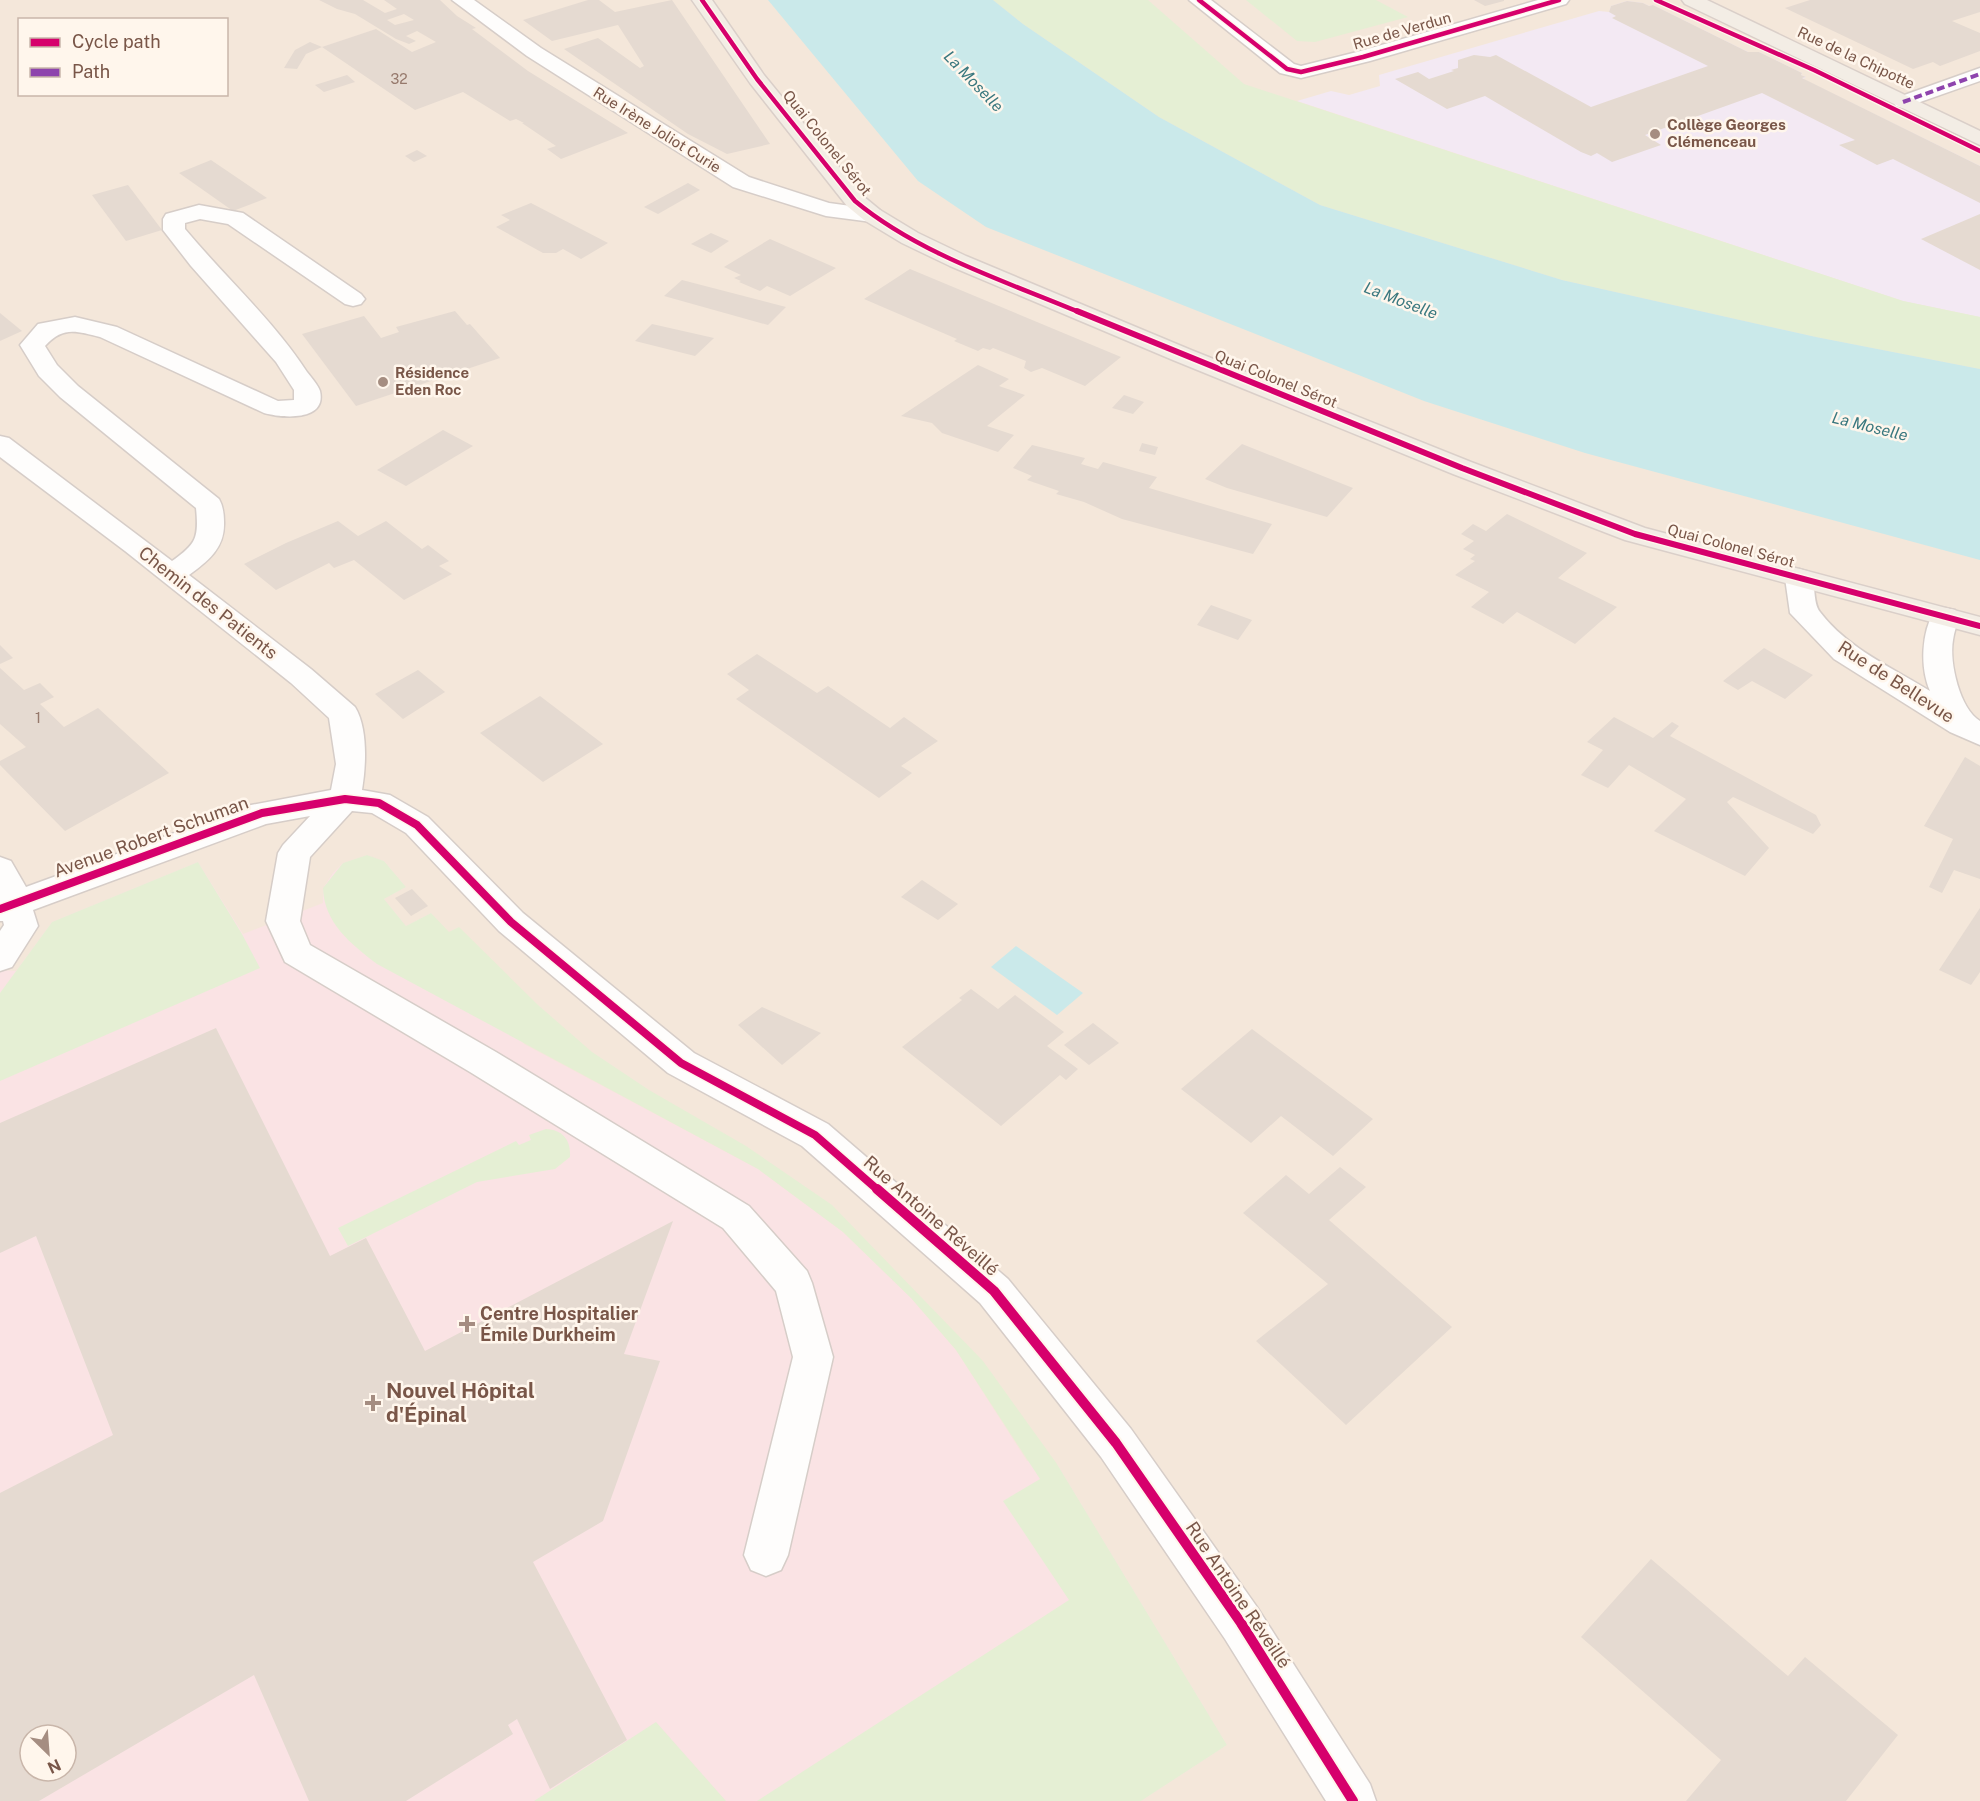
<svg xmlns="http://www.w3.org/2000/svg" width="1980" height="1801" viewBox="0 0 1980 1801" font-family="'Public Sans',sans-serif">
  <rect width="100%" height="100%" fill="#f8f2eb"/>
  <path fill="#f4e7da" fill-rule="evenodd" d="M0 0H1980V1801H0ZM20 20H226V94H20ZM30 1735H66V1771H30Z"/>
  <polygon fill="#f3e9f3" points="1627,1 1643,3 1649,6 1653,5 1748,52 1759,52 1802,73 1801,75 1806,77 1803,79 1980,166 1980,317 1903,301 1297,101 1331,91 1349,95 1380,86 1379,75 1599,11 1609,12 1611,6"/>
  <path fill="#fae3e4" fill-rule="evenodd" d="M367 855 384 861 406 887 384 899 406 926 431 913 524 1044 758 1169 843 1232 911 1298 956 1350 1027 1461 1057 1464 1227 1745 1141 1801H0V970L16 971 52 922 198 862 243 934 323 903V888L333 873 343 863ZM30 1735H66V1771H30Z"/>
  <g fill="#e5efd4">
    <polygon points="993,0 1148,0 1244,84 1903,301 1980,317 1980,369 1816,337 1562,280 1320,205 1159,117 1023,24"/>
    <polygon points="1246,0 1376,0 1408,17 1315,42 1297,41"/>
    <path d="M367 855 384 861 406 887 384 899 406 926 431 913 449 932 459 927 538 1005 592 1052 649 1090 746 1146 832 1205 983 1361 1057 1464 1227 1745 1141 1801H757L1069 1600 1003 1501 1040 1479 956 1350 911 1298 843 1232 758 1169 377 964C351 944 324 923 323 888L343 863Z"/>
    <polygon points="198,862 242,934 260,968 0,1081 0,993 52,922"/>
    <path d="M546 1129C563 1130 571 1140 570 1157L555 1169 477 1182 348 1246 338 1228 516 1141 519 1145 531 1140 529 1135Z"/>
    <polygon points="656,1722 726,1801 534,1801"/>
  </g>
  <g fill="#cae9ea">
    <polygon points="768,0 993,0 1023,24 1159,117 1320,205 1562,280 1816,337 1980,369 1980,560 1585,453 1424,401 986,227 918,181"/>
    <polygon points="1016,946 1083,993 1057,1015 991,967"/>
  </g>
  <g fill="#e5dad1" fill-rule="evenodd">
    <path d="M319 0H363L385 13 397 9 384 0H440L457 16 476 28 472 29 528 71 628 133 561 159 547 149 556 146 522 123H524L516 119 510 121 463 92 415 110 322 47 376 29 412 52 436 42 417 31 406 36 416 41 409 44 396 39 355 14 337 9ZM404 14 414 20 395 25 387 20Z"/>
    <polygon points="588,0 599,0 615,12 672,0 770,144 727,154 688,134 564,49 598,38 640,68 644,66 618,25 552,41 523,20"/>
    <polygon points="1474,0 1504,0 1504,1 1485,6"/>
    <polygon points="1810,0 1980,0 1980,12 1952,21 1980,33 1980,51 1940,66 1933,62 1913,69 1785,8"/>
    <polygon points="1627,1 1643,3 1649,6 1653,5 1748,52 1759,52 1802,73 1801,75 1806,77 1802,78 1980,166 1980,203 1893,159 1877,165 1839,145 1855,140 1762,93 1645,135 1661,145 1612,162 1597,153 1591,156 1581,152 1485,96 1447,109 1395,79 1418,72 1429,79 1454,71 1451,70 1458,68 1458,60 1474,55 1490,57 1496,55 1591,107 1708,66 1612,18 1616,16 1609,12 1611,6"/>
    <polygon points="310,42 322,47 306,54 297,69 284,68 295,50"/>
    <polygon points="347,75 355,82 324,92 315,85"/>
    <polygon points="417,150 427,156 414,162 405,156"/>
    <polygon points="211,160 267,198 233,211 179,173"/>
    <polygon points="688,183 700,190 658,214 644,207"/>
    <polygon points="128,185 162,230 126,241 92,195"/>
    <polygon points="531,203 608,243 581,259 563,249 556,253 543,253 496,227 510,220 501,215"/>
    <polygon points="1980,214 1980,270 1921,239"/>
    <polygon points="711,233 729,241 711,253 691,244"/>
    <polygon points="770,239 836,268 790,296 767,286 760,291 739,282 741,281 734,278 741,275 724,267"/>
    <polygon points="910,269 1121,357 1085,386 1042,368 1031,372 1024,368 1026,361 993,348 990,350 983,348 978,351 954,341 957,339 864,299"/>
    <polygon points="682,280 786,307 768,325 664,296"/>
    <polygon points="455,311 467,325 470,324 500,358 356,406 302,334 364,316 381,338 399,332 396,327"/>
    <polygon points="0,313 22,331 0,341"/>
    <polygon points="652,324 714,338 695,356 635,341"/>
    <polygon points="978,365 1009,379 999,386 1025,395 987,426 1014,435 998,452 942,433 932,423 901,416"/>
    <polygon points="1124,395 1144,402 1133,414 1112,408"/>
    <polygon points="443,430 473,446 406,486 377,470"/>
    <polygon points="1142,443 1158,447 1155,455 1139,451"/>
    <polygon points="1242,444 1353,488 1327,517 1227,488 1205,479"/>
    <polygon points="1032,445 1085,458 1081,464 1098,469 1103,462 1157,477 1149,488 1272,524 1253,554 1122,519 1084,502 1056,494 1059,491 1027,480 1032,476 1013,468"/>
    <polygon points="1507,514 1587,553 1558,578 1617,607 1575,644 1517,612 1503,624 1471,607 1489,592 1455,575 1475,561 1470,559 1475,555 1463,549 1474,541 1461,534 1473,524 1486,531"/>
    <polygon points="338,521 358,536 386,521 422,549 428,545 449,561 439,566 452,574 404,600 354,560 334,568 329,563 276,590 244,564 286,543"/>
    <polygon points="1211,605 1252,620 1238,640 1197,625"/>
    <polygon points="0,645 13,658 0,664"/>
    <polygon points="1764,648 1778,656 1813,675 1785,699 1752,681 1738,690 1723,681"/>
    <polygon points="757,654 817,693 828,686 890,728 904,717 938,741 901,766 912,773 879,798 736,699 749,690 727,674"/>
    <polygon points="0,668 24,690 40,683 54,697 40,704 64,727 98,708 169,773 65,831 0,765 0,761 26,747 0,724"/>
    <polygon points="418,670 445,692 403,719 375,694"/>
    <polygon points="540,696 603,744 543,782 480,733"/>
    <polygon points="1614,717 1653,738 1672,722 1679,726 1670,736 1816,815 1821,825 1813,834 1733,797 1727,802 1769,848 1745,876 1654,831 1686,799 1629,765 1608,788 1581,775 1603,750 1587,742"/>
    <polygon points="1965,757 1980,766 1980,879 1954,870 1942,893 1929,887 1953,839 1924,826"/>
    <polygon points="922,880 958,904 938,920 901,897"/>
    <polygon points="412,889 428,906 411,916 395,898"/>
    <polygon points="1980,908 1980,972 1971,985 1939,970"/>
    <polygon points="971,989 998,1009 1015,995 1064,1032 1047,1046 1078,1069 1066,1080 1060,1075 1001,1126 902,1047 962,1000 959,998"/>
    <polygon points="762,1007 821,1033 782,1065 738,1025"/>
    <polygon points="1093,1023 1119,1043 1089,1065 1064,1045"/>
    <path d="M216 1028 330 1256 366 1238 425 1351 673 1221 624 1354 660 1361 603 1521 533 1562 627 1740 550 1789 517 1719 508 1725 513 1734 406 1801H309L254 1675 39 1801H0V1493L113 1435 36 1236 0 1253V1123ZM30 1735H66V1771H30Z"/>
    <polygon points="1252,1029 1373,1119 1333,1156 1281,1116 1251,1143 1181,1089"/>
    <polygon points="1340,1167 1366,1187 1329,1220 1452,1327 1346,1425 1256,1341 1328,1284 1243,1213 1286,1175 1309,1194"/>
    <polygon points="1651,1559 1788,1676 1805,1657 1898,1735 1846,1801 1686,1801 1721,1760 1581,1637"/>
  </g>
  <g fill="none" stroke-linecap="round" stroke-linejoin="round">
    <defs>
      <g id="minor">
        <polygon points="452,0 474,0 541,48 749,177 829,203 880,210 883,215 880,220 872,222 826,216 733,187 527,56"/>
        <polygon points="1189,0 1211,0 1294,64 1301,66 1357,52 1538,0 1569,0 1566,4 1370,61 1301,78 1280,73"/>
        <polygon points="1980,68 1980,81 1903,108 1896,106 1893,102 1896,98"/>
        <path d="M199 205 243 213 361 294 365 299 361 304 353 306 345 304 228 224 200 219 185 223V229C225 277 273 320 307 372 311 377 318 385 320 391 327 422 282 418 264 413L100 337C76 331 63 326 45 346L57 365 78 386 219 499C223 506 224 514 224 522 225 548 208 561 189 575L311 669 355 707C368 728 366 766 362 790L390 795 428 817 523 913 694 1053 828 1124 1008 1279 1131 1429 1257 1607 1370 1784 1376 1801H1326L1225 1639 1101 1457 980 1303 802 1146 668 1073 499 931 406 833 372 813 352 811 310 857 300 921 310 945 496 1052 749 1206 807 1271 812 1283 833 1357 788 1555 781 1570 766 1576 751 1570 744 1555 793 1357 776 1291 723 1228 470 1072 285 962 266 921 278 853 283 845 310 816 266 824 33 910 38 926 12 967 0 971V931L4 925 3 921H0V857L11 861 26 887 251 805 331 790 336 764 329 718 291 683 125 551 0 457V436L9 438 172 561C196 544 199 538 196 508L60 397 39 376 20 345 38 324 75 317 117 327 278 401 294 400V390L276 362 191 266 163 230V219L166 214Z"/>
        <path d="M1799 569 1809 572C1817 583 1812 602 1820 612 1847 648 1893 668 1930 691 1920 668 1921 632 1935 610L1945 608 1955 610 1959 617C1957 624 1954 632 1953 640 1949 663 1960 709 1980 721V745L1950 732 1834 659 1790 613 1785 578 1789 572Z"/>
      </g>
      <g id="major">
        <polygon points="692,0 712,0 764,75 863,196 880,210 918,233 966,256 1191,350 1471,462 1645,528 1980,617 1980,635 1625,540 1453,474 1173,360 950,266 902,243 864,220 847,206 750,83"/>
        <polygon points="1682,0 1707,0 1980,131 1980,145 1685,4"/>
      </g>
    </defs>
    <use href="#minor" stroke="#d6cdc8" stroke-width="3"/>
    <use href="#major" stroke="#dacfc9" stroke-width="3"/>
    <use href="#minor" fill="#fefdfc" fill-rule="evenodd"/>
    <use href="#major" fill="#f3ede5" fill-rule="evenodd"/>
    <polyline stroke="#8e44ad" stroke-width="4" stroke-dasharray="8 4" stroke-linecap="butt" points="1903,102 1980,74"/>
    <defs>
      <g id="cycleway-far3">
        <path d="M702 0 757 79 855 201C919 254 1005 281 1081 313"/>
        <polyline points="1199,0 1287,69 1301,72 1363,57 1559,0"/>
        <polyline points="1656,0 1814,70 1980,151"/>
      </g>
      <polyline id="cycleway-far2" points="1077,311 1462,468 1635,534 1980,626"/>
      <polyline id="cycleway-far1" points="0,909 262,813 345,799 379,803 417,825 511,922 681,1063 815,1135 879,1191"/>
      <polyline id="cycleway" points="877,1189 994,1291 1116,1443 1241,1623 1353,1801"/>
    </defs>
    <use href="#cycleway-far3" stroke="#fff6ec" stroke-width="7"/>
    <use href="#cycleway-far2" stroke="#fff6ec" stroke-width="9"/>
    <use href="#cycleway-far1" stroke="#fff6ec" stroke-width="11"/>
    <use href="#cycleway" stroke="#fff6ec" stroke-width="14"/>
    <use href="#cycleway-far3" stroke="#d6006c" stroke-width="4.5"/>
    <use href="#cycleway-far2" stroke="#d6006c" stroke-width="6"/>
    <use href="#cycleway-far1" stroke="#d6006c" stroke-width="8"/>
    <use href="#cycleway" stroke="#d6006c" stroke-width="10"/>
  </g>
  <g fill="#a58d81" stroke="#fff6ec" stroke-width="2">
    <circle cx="1655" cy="134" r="6"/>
    <circle cx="383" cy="382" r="6"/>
    <path d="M464 1315h6v6h6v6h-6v6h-6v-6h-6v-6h6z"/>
    <path d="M370 1394h6v6h6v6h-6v6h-6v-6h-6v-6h6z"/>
  </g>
  <g text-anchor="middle" stroke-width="5" stroke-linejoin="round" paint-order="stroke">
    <g font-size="14" fill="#96796c">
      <text x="399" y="84">32</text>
    </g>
    <g font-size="15" fill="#795648" stroke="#fff6ec">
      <text transform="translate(1402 31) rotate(-16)" y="5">Rue de Verdun</text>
      <text transform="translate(1856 58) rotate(25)" y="5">Rue de la Chipotte</text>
      <text transform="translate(657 130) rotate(32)" y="5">Rue Irène Joliot Curie</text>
      <text transform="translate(827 143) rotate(51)" y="5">Quai Colonel Sérot</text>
      <text transform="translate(1276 379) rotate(22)" y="5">Quai Colonel Sérot</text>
      <text transform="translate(1731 546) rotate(15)" y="5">Quai Colonel Sérot</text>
    </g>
    <g font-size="15" font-weight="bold" fill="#795648" stroke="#fff6ec" text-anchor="start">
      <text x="1667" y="130">Collège Georges<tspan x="1667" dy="17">Clémenceau</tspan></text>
      <text x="395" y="378">Résidence<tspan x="395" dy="17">Eden Roc</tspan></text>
    </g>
    <g font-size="15" fill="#96796c">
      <text x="38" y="723">1</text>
    </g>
    <g font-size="16" font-style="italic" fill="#3a787f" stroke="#fff6ec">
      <text transform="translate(974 81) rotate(46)" y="6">La Moselle</text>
      <text transform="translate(1401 300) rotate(21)" y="6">La Moselle</text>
      <text transform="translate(1870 426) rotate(14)" y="6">La Moselle</text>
    </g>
    <g font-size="18" fill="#795648" stroke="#fff6ec">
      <text transform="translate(208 603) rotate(38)" y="6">Chemin des Patients</text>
      <text transform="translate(1896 682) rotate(33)" y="6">Rue de Bellevue</text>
      <text transform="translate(151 837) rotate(-20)" y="6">Avenue Robert Schuman</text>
      <text transform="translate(931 1216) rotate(41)" y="6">Rue Antoine Réveillé</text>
      <text transform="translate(1238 1595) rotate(56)" y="6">Rue Antoine Réveillé</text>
    </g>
    <g font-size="18" font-weight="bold" fill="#795648" stroke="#fff6ec" text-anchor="start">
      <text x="480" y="1320">Centre Hospitalier<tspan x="480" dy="21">Émile Durkheim</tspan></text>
    </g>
    <g font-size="21" font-weight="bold" fill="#795648" stroke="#fff6ec" text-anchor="start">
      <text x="386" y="1398">Nouvel Hôpital<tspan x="386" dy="24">d'Épinal</tspan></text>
    </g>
  </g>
  <rect x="18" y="18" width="210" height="78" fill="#fff6ec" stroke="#c9b6aa" stroke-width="1.5"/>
  <rect x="30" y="38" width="30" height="9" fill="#d6006c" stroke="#c9b6aa" stroke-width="1.5"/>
  <text x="72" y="48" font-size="18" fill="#795648">Cycle path</text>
  <rect x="30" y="68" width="30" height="9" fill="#8e44ad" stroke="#c9b6aa" stroke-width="1.5"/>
  <text x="72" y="78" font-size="18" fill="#795648">Path</text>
  <g transform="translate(48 1753) rotate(155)"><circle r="28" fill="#fff6ec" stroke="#c9b6aa" stroke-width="1.5"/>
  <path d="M0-4.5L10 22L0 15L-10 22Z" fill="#a58d81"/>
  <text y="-9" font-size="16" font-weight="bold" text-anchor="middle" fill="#795648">N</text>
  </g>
</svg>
